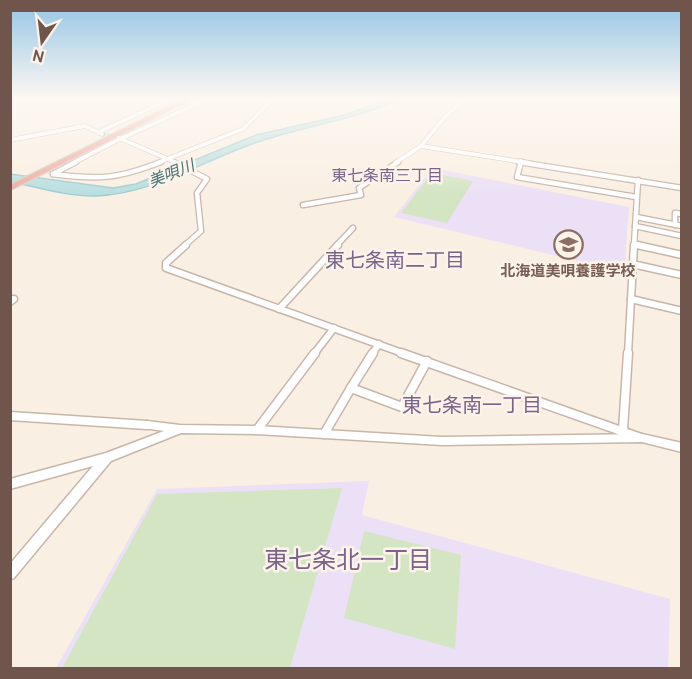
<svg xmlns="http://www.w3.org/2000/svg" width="692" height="679" viewBox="0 0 692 679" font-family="Cabin,'Noto Sans JP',sans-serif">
  <rect width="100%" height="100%" fill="#faefe3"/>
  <g fill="#ece0f6">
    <polygon points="433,168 629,207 624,272 394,217"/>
    <polygon points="369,481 362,515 670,599 668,668 56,668 157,489"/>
  </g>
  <g fill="#d4e5c4">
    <polygon points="432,173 473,181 447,223 401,213"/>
    <polygon points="342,488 290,668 62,668 157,494"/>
    <polygon points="364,531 461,555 455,649 344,618"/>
  </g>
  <path fill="#badfe1" stroke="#a1ced1" stroke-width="1.5" d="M389 99H400C356 119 310 125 264 140 208 157 156 194 96 196 68 197 38 187 11 182V174L113 188 136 184 256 135 344 115Z"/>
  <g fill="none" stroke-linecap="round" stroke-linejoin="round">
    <polyline stroke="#d7c8bd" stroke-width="4" stroke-dasharray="4 1.5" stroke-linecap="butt" points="102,134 119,138"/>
    <defs>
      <g id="minor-far3">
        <polyline points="99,132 170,99"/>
        <polyline points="119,138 177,163"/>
        <polyline points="10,140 85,126 102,134"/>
        <polyline points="421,146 529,163"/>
        <polyline points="73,163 120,139 208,99"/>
        <polyline points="157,163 243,129 273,99"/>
        <polyline points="395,163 421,146 444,118 465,99"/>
        <polyline points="520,163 521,161"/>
      </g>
      <g id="minor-far2">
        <polyline points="174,162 207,179 197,193 201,231 184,246"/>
        <polyline points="519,162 682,188"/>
        <polyline points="521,162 517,177 636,197"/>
        <path d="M53 174C99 180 117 179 161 162"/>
        <polyline points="53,174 76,162"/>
        <polyline points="303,205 361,195 359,188 398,162"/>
        <polyline points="636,217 682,226"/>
        <polyline points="675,225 675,213 682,214"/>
        <polyline points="635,226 682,236"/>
        <polyline points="634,244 644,246"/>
        <polyline points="336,246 353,228"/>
        <polyline points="634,246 638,180"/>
      </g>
      <g id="minor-far1">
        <polyline points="186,245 166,263 166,268 405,354"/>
        <polyline points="637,245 682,255"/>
        <polyline points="632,264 682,275"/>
        <polyline points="10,299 14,299 10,302"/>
        <polyline points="631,299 682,311"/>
        <polyline points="279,309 338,245"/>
        <polyline points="314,354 334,328"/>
        <polyline points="372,354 379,344"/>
        <polyline points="628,354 634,245"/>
      </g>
      <g id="minor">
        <polyline points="373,353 351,388 402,407 427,361"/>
        <polyline points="401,353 641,438"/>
        <polyline points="10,416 147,425"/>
        <polyline points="257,430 315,353"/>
        <polyline points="623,430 628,353"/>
        <polyline points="324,434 351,388"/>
      </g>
      <polygon id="tertiary" points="147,421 180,425 257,426 442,437 642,434 682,443 682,452 642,442 442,445 257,434 181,433 111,461 14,578 10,580 10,564 93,466 10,489 10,479 106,453 164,431 144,428 142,425 144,422"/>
      <polygon id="motorway" points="184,99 192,99 10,190 10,185"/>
    </defs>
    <use href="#minor-far3" stroke="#c9b6ab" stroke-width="5"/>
    <use href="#minor-far2" stroke="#c9b6ab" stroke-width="7"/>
    <use href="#minor-far1" stroke="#c9b6ab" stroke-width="9"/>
    <use href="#minor" stroke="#c9b6ab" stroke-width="11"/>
    <use href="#tertiary" stroke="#c9b6ab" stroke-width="3"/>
    <use href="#motorway" stroke="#d7cfcd" stroke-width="3"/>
    <use href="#minor-far3" stroke="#fff" stroke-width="4"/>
    <use href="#minor-far2" stroke="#fff" stroke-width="4.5"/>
    <use href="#minor-far1" stroke="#fff" stroke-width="6"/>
    <use href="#minor" stroke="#fff" stroke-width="8"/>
    <use href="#tertiary" fill="#fff" fill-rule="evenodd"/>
    <use href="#motorway" fill="#eeada0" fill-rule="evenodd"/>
  </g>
  <linearGradient id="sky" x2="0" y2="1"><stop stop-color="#95c5e5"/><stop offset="0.51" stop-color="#fdf8f2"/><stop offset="1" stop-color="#fdf8f2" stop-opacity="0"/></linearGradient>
  <rect width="692" height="194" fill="url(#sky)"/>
  <defs>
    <symbol id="school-ring" viewBox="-11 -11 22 22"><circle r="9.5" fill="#fdf3e9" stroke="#8d6e63" stroke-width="1.5"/><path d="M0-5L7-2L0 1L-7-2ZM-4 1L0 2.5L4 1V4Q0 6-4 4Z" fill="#8d6e63"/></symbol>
  </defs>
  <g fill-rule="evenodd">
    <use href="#school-ring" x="552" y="228" width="33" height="33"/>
  </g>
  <g text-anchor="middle" stroke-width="5" stroke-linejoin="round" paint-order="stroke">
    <g font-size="15" font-weight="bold" fill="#785e54" stroke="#fdf3e9">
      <text x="568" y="276">北海道美唄養護学校</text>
    </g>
    <g font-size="16" font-style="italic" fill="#45767a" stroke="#fdf3e9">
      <text transform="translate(171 173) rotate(-22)" y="6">美唄川</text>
    </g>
    <g font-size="16" fill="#7a648c" stroke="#fdf3e9">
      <text x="387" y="181">東七条南三丁目</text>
    </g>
    <g font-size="20" fill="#7a648c" stroke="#fdf3e9">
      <text x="395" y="267">東七条南二丁目</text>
      <text x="472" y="412">東七条南一丁目</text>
    </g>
    <g font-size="24" fill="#7a648c" stroke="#fdf3e9">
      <text x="348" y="568">東七条北一丁目</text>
    </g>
  </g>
  <rect width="692" height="679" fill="none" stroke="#6f554c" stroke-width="24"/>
  <g transform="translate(42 42) rotate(194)" stroke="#fdf3e9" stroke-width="4.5" paint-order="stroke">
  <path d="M0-4.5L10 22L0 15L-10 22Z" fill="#6f554c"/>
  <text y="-9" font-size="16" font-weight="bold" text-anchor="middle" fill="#6f554c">N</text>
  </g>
</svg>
